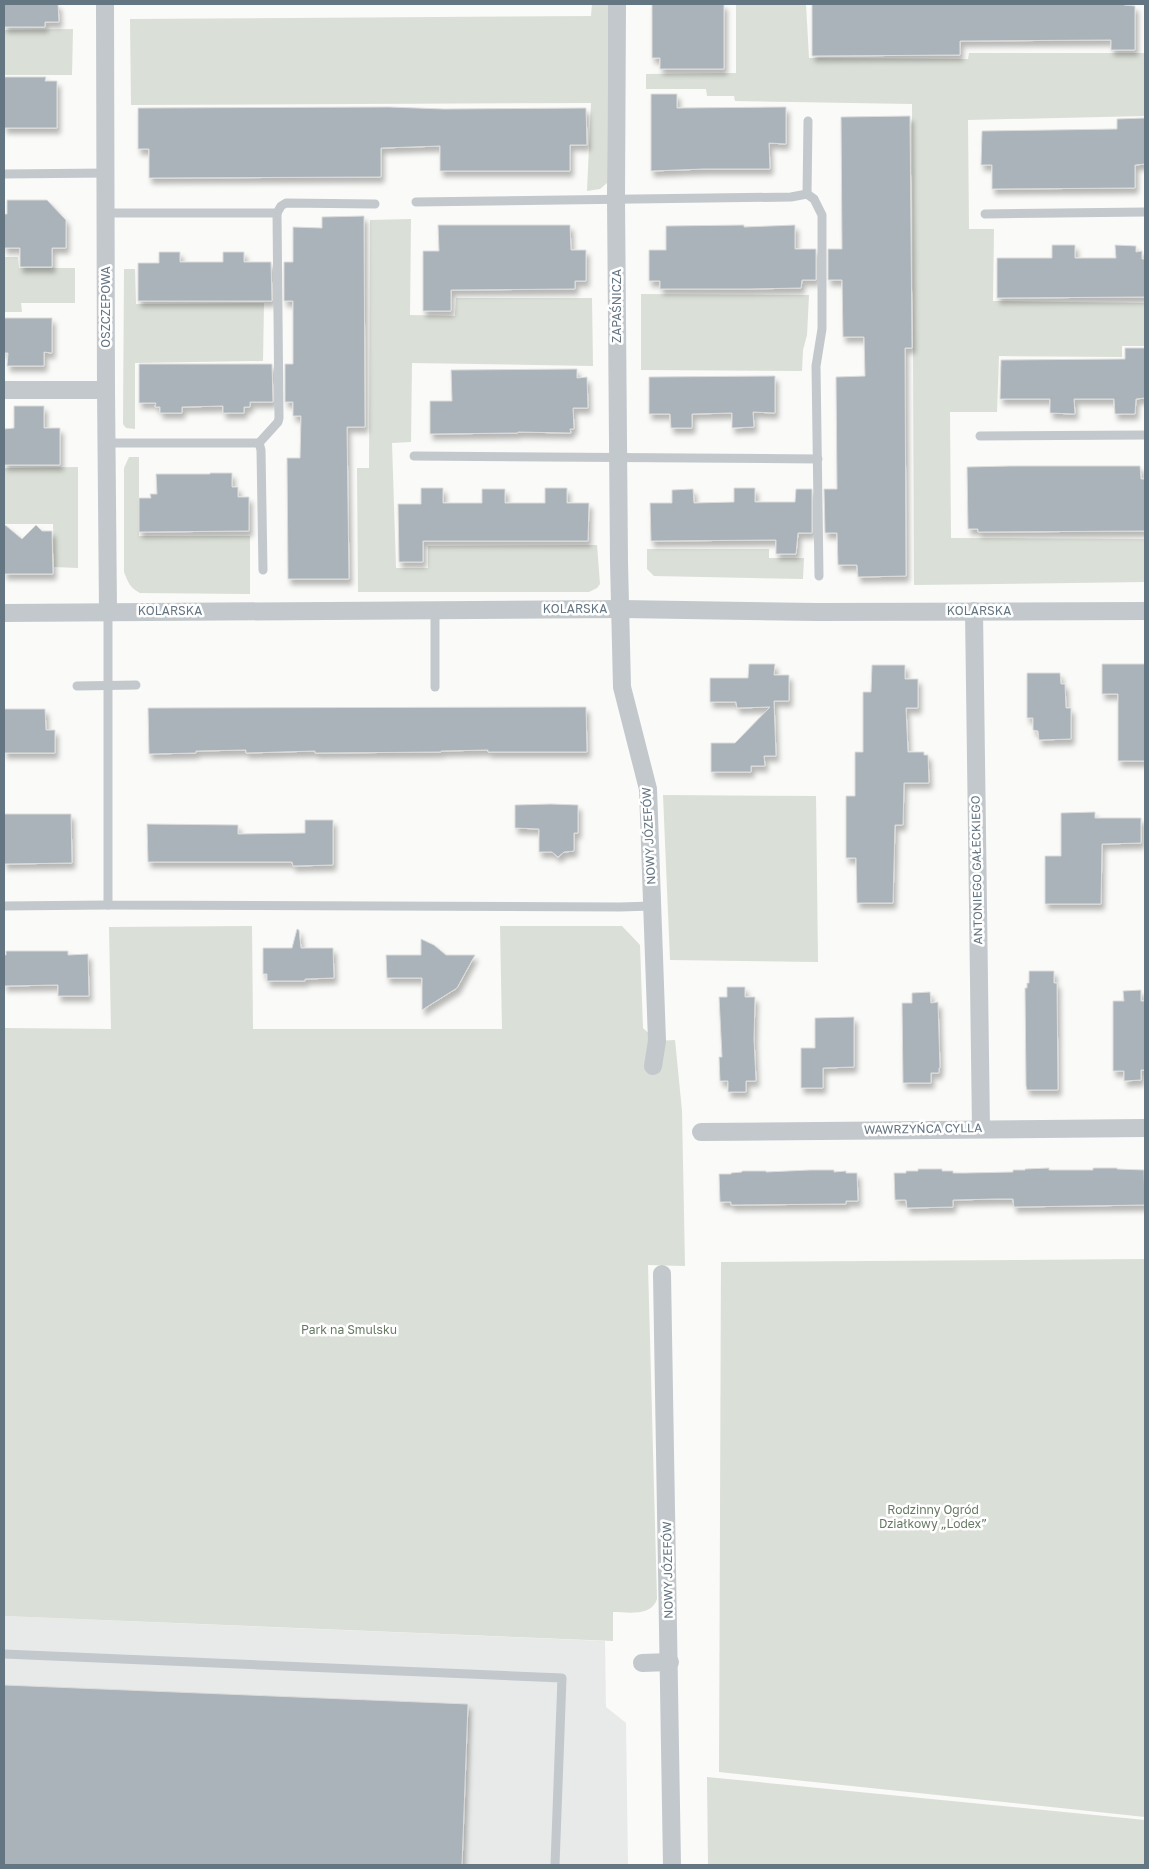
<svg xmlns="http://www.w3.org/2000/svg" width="1149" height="1869" viewBox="0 0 1149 1869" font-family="'Golos Text',sans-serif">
  <defs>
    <filter id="shadow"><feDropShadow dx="3" dy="5.5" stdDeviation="2.5" flood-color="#0004"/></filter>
  </defs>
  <rect width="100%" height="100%" fill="#fafaf8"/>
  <polygon fill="#e8e9e9" points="4,1616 605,1641 606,1707 626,1723 628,1865 4,1865"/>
  <g fill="#dadfd7">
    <polygon points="592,4 608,4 607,183 600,189 587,191 591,103 131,105 130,19 591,16"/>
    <polygon points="736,4 806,4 809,58 968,59 969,53 1145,53 1145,116 968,120 969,229 994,229 993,301 1145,303 1145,346 1122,346 1122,357 999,356 997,412 950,412 951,538 1145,539 1145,582 914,585 912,104 735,101 734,96 707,96 706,89 646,89 646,74 736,73"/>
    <polygon points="73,29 72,75 4,75 4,30"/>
    <polygon points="411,219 410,315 455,316 456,298 592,298 593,366 412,363 411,442 392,443 396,568 428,568 428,546 597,545 600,584 597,588 589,592 358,592 357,468 369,468 370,220"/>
    <polygon points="4,257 18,257 19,268 75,268 75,303 21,303 22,312 4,312"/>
    <polygon points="124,269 135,269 136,304 264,303 263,361 135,363 135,429 126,428 123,424"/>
    <polygon points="641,294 809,295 807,335 803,350 802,371 641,370"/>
    <path d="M129 457H139V536H250V594L140 593C130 588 128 582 124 572V468Z"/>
    <polygon points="78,467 78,568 54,567 53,524 4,524 4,468"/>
    <polygon points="647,549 769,549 769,558 804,558 803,579 654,576 647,569"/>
    <polygon points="663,795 816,796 818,962 670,960"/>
    <path d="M252 926 253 1029H502L500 926H622L640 945 643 1028 657 1041 675 1040 682 1111 685 1266 648 1265 657 1599C651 1617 628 1612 613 1612V1641L4 1616V1028L111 1029 109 927Z"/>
    <polygon points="1145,1259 1145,1817 719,1772 721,1262"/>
    <polygon points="707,1777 1145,1820 1145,1865 708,1865"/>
  </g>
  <g fill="#aab3b9" stroke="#dcdcda" filter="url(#shadow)">
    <polygon points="4,4 58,4 59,22 45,22 45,27 4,27"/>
    <polygon points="652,4 724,4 724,69 660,69 660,58 652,58"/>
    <polygon points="812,4 1124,4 1124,5 1135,6 1135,50 1111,50 1111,40 960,41 960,55 812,56"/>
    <polygon points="4,77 46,77 45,81 57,81 57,128 4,128"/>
    <polygon points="651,94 677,94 677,108 786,107 786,144 769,143 770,169 704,169 651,171"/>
    <polygon points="389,107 444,109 586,108 587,145 570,145 570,171 440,171 440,146 381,148 381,177 149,178 149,149 138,149 138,108"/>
    <polygon points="910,116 912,348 905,348 906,576 858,577 857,565 838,565 837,533 825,533 824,489 837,489 836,377 865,376 864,337 843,337 842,280 828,280 828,249 842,249 841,117"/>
    <polygon points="1145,118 1145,164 1135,165 1135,188 992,189 992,165 981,165 982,131 1117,129 1117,119"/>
    <polygon points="7,200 47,200 66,220 66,248 52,248 52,267 20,267 20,248 4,248 4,214 7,214"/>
    <polygon points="364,216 365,427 347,427 349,579 288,579 287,458 300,458 301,416 293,416 293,402 285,402 285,364 293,364 293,301 284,301 284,262 293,262 293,227 322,228 322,217"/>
    <polygon points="438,225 570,225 571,250 586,250 586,281 575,281 575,289 451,290 451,311 423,311 423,251 439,251"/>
    <polygon points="744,225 744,227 795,225 795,249 816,249 816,280 802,280 801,288 748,289 660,289 660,281 649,281 649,250 666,250 666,226"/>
    <polygon points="1052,245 1075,245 1075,258 1116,258 1115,245 1136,246 1136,252 1142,251 1142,259 1145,259 1145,297 997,298 997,258 1052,258"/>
    <polygon points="159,252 180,252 180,262 223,262 223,252 244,252 244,262 271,262 272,301 138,301 138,263 159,263"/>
    <polygon points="4,318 52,318 52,353 44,352 44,366 7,366 8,353 4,353"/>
    <polygon points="1125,348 1145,348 1145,398 1136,399 1135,414 1115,414 1114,399 1074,399 1075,414 1050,413 1050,399 1000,399 1001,360 1125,359"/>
    <polygon points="139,364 272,364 273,402 250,402 250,407 244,407 244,413 223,413 223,406 182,407 182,413 160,413 160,407 155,407 156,403 139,403"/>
    <polygon points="577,369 577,378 587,377 588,408 573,408 574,429 570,429 571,433 518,432 518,433 430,434 430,401 452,401 451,370"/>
    <polygon points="775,376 775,413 753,412 754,427 732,428 732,413 692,414 692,428 671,428 670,414 649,414 649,377"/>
    <polygon points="14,406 44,406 44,428 60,428 60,465 4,465 4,429 14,428"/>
    <polygon points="1010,466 1140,466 1141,479 1145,479 1145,531 978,532 978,529 968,529 967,467"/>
    <polygon points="210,473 232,473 232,487 238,487 238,497 249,497 249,531 139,532 139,498 151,498 150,494 157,494 156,474 210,474"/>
    <polygon points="421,488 443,488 443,503 482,503 482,489 505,489 505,503 545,503 545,488 567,488 567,503 589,503 588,541 423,541 423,562 399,562 398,504 421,504"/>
    <polygon points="734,488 755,488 755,502 795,502 796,489 812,489 812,533 798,533 796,554 776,554 776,540 651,541 650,503 672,503 672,490 693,489 694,503 734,502"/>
    <polygon points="4,524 22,539 36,525 42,531 52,531 53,574 4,574"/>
    <polygon points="749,664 775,664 774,675 789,675 789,701 774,701 776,756 764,756 765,766 751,766 751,772 711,772 711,743 735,743 770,707 737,708 736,702 710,702 710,678 748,678"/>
    <polygon points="1102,664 1145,664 1145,761 1118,761 1118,694 1102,694"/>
    <polygon points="872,665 905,665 905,679 918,679 918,708 906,708 908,752 924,752 924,755 928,755 929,783 904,783 903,825 895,825 893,903 857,903 856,858 846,858 846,796 855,796 855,752 863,752 863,692 871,692"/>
    <polygon points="1027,673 1060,673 1061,684 1065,684 1066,708 1071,708 1071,739 1039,740 1038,731 1033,730 1033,718 1027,718"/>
    <polygon points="586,707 587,752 488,752 488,750 441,751 441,752 315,753 315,751 246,753 246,750 196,751 196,753 149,754 148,708"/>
    <polygon points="4,709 45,709 46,730 55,730 55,753 4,753"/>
    <polygon points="551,804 578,805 578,833 574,833 574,851 564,852 558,857 552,852 539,852 539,829 515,828 515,805"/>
    <polygon points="1095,812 1095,818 1141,818 1141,843 1102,844 1101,904 1045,904 1045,856 1061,856 1061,813"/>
    <polygon points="4,814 71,814 72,863 4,864"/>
    <polygon points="305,820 333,820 333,865 293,866 292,862 148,862 147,824 238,825 238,834 305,833"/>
    <polygon points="297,929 299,930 301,948 333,948 334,978 305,979 305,981 267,981 267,974 263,974 263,948 292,948"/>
    <polygon points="421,939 434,945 446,955 475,955 457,988 422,1010 422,978 387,978 386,955 421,955"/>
    <polygon points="6,951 68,951 68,955 88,954 89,996 58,996 58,985 4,986 4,955 6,955"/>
    <polygon points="1029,971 1054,971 1054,983 1057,983 1058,1090 1027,1090 1026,1086 1025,988 1027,988 1027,983 1029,983"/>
    <polygon points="727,987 745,987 745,997 755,997 754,1039 756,1081 746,1081 746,1092 728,1092 728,1081 720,1081 719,1057 722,1057 719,997 727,997"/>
    <polygon points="1141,990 1141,1001 1145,1001 1145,1070 1141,1070 1141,1080 1124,1081 1124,1071 1113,1071 1113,1001 1124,1001 1123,991"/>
    <polygon points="930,992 931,1003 938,1002 940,1068 939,1068 939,1073 931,1073 931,1083 903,1083 902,1003 912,1003 912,993"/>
    <polygon points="854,1017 854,1067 823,1068 823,1088 801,1088 801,1048 815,1048 815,1018"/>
    <polygon points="1049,1168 1049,1170 1093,1170 1093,1168 1117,1168 1117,1169 1144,1170 1145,1205 1014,1207 1013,1199 995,1199 953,1200 953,1207 907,1208 906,1200 895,1200 894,1173 906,1173 906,1171 918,1171 918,1169 942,1169 942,1171 953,1171 953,1173 965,1173 1013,1172 1013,1170 1025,1170 1025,1169"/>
    <polygon points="810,1170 834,1170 834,1172 846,1171 846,1173 857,1173 858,1201 846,1201 846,1204 731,1205 731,1202 720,1202 719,1174 731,1174 731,1173 742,1172 742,1171 766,1171 766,1172"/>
    <polygon points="4,1685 468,1704 462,1865 4,1865"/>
  </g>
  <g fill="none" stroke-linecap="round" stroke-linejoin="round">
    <g stroke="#c3c8cc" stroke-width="9">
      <polyline points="4,174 106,173"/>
      <polyline points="807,194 808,121"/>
      <polyline points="416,202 791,197 807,194 814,199 822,215 822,329 816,366 819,576"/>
      <polyline points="107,213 277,213 281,206 286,203 375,204"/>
      <polyline points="985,214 1145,212"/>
      <polyline points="980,436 1145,435"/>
      <polyline points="106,443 259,443 261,450 263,570"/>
      <polyline points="259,443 278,422 279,418 277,213"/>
      <polyline points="414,456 818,459"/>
      <polyline points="108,611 108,905 620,907 652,906"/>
      <polyline points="77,686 136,685"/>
      <polyline points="435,687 435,610"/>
      <polyline points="4,906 108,905"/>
      <polyline points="4,1654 562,1678 555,1865"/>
    </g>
    <g stroke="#c3c8cc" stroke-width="18">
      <polyline points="105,4 106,390 108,611"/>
      <polyline points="617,4 616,199 619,562 622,687 648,789 657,1041 653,1066"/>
      <polyline points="4,390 106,390"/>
      <polyline points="974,611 981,1129"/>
      <polyline points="4,613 621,609 817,612 1145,611"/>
      <polyline points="701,1132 1145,1128"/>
      <polyline points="662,1274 672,1865"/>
      <polyline points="642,1663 670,1662"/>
    </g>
  </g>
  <g text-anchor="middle" stroke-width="5" stroke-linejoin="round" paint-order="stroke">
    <g font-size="12" fill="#657683" stroke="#fff">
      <text transform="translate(617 306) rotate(-90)" y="4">ZAPAŚNICZA</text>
      <text transform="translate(106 307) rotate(-90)" y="4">OSZCZEPOWA</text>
      <text x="575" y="613">KOLARSKA</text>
      <text x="170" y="615">KOLARSKA</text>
      <text x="979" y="615">KOLARSKA</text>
      <text transform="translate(649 836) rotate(-93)" y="4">NOWY JÓZEFÓW</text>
      <text transform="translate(977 870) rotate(-91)" y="4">ANTONIEGO GAŁECKIEGO</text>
      <text transform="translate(923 1129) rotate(-1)" y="4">WAWRZYŃCA CYLLA</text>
      <text transform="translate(668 1570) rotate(-91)" y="4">NOWY JÓZEFÓW</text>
    </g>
    <g font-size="12" fill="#687a64" stroke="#fff">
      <text x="349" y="1334">Park na Smulsku</text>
      <text x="933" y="1514">Rodzinny Ogród<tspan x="933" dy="14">Działkowy „Lodex”</tspan></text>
    </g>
  </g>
  <rect width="1149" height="1869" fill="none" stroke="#657683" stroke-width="10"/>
</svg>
